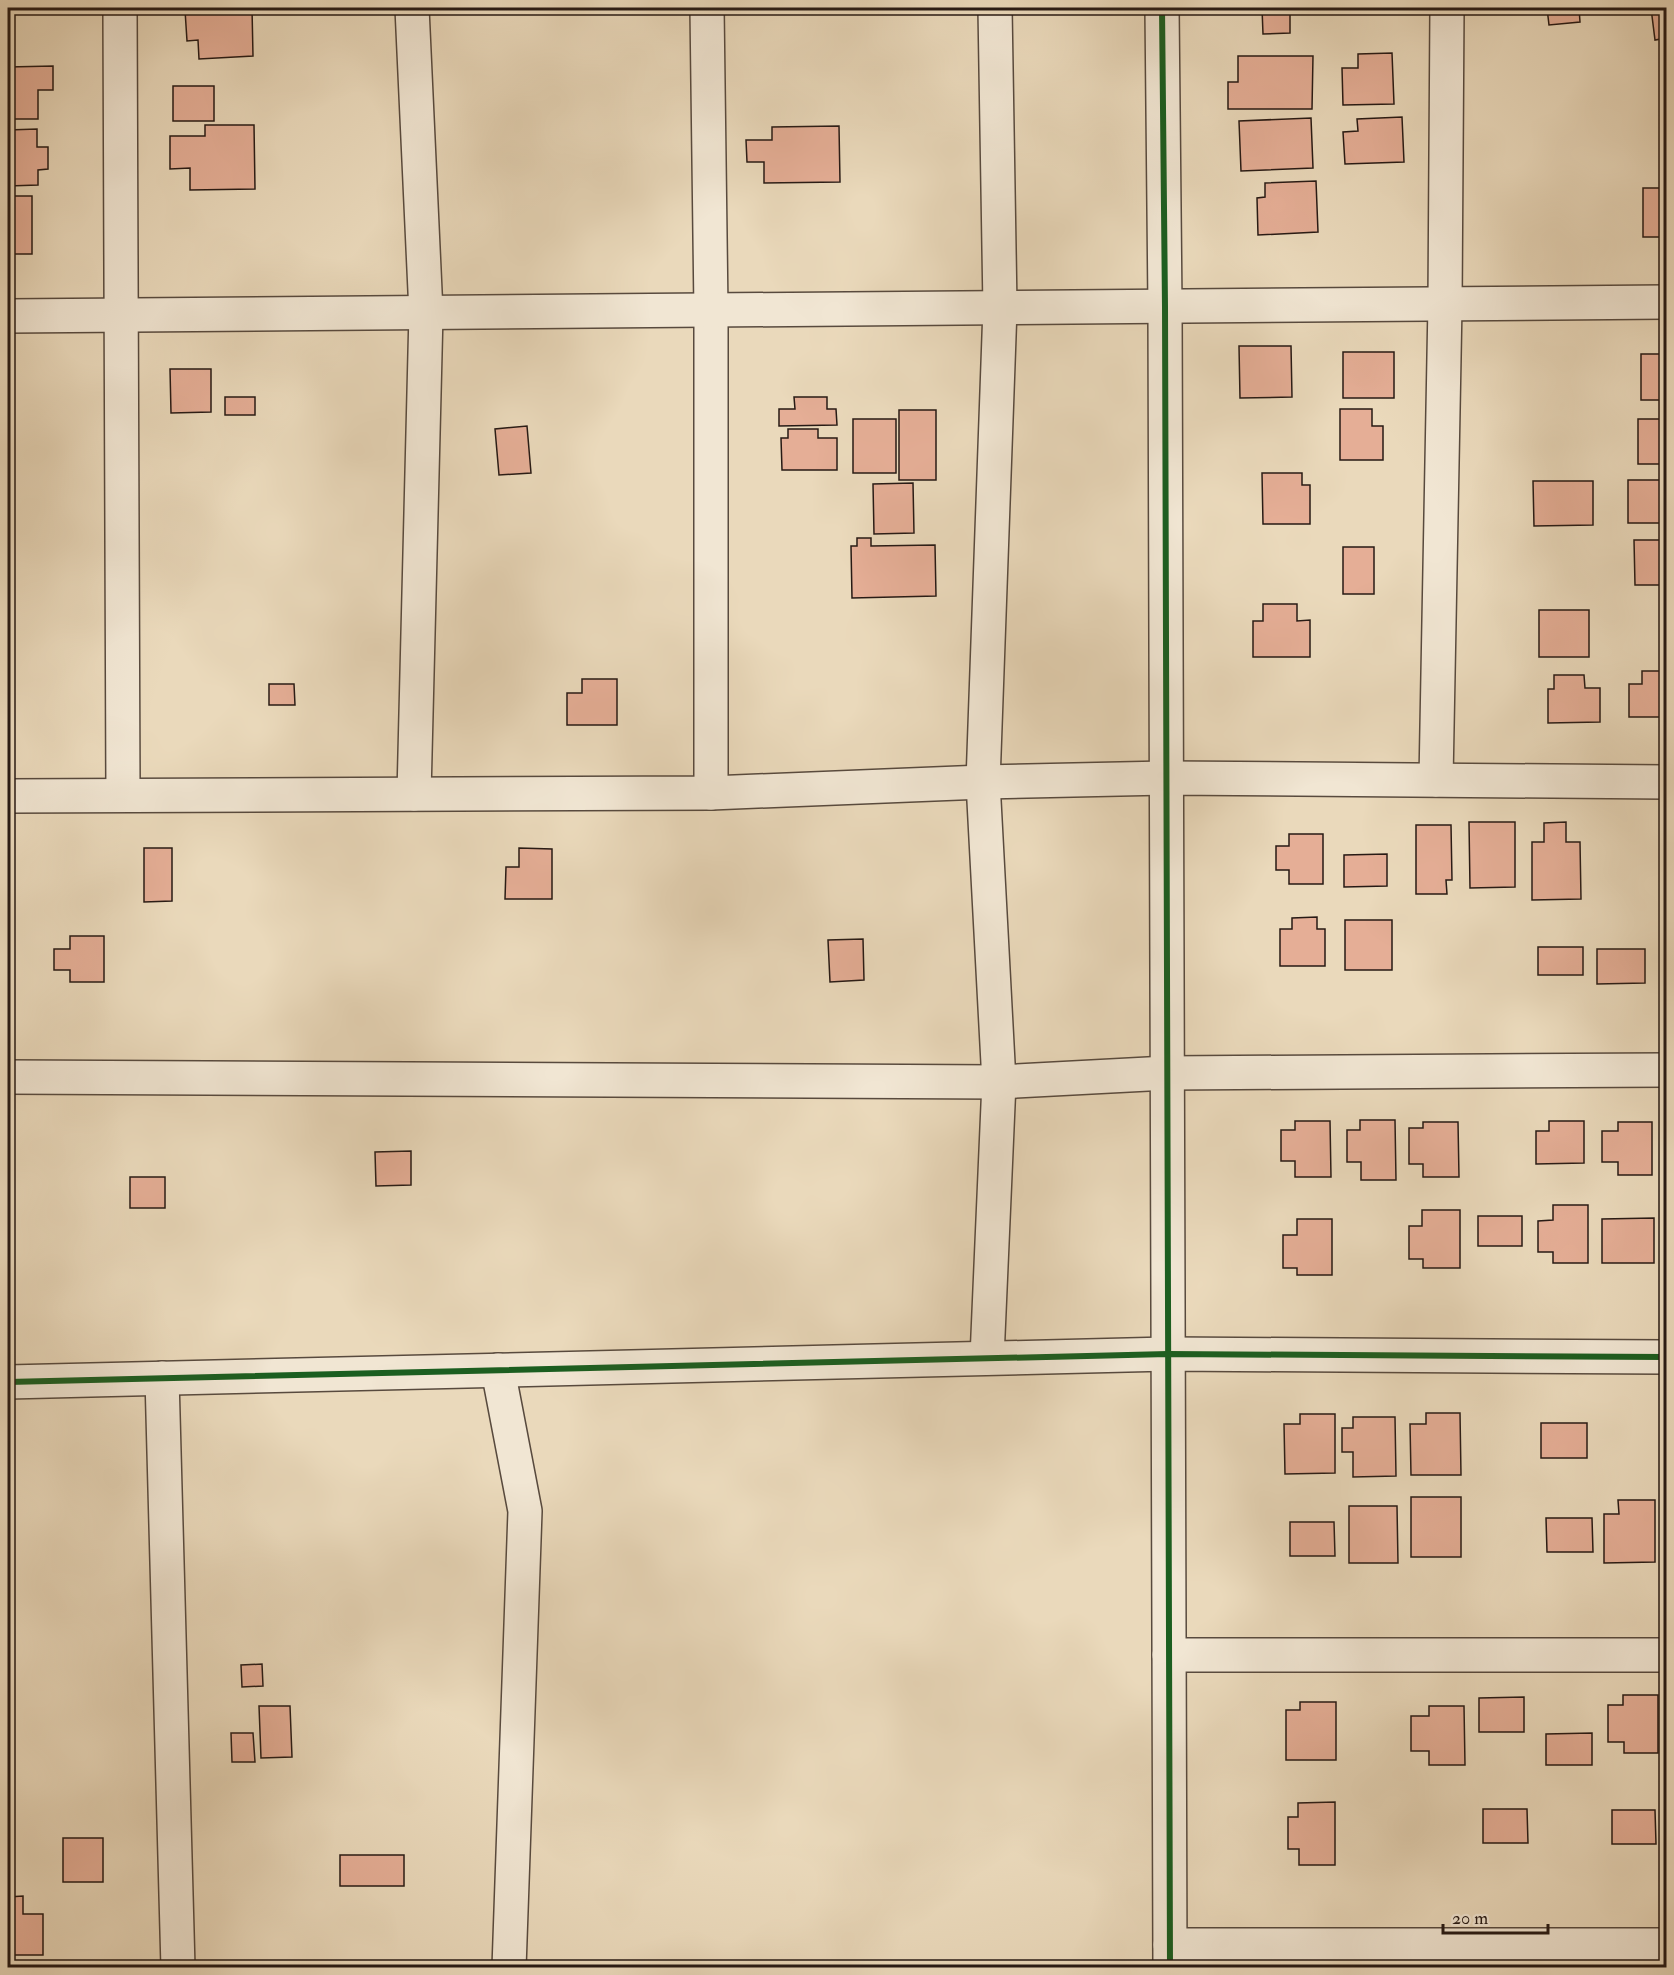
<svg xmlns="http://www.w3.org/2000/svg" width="1674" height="1975" viewBox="0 0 1674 1975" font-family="'IM FELL Double Pica',serif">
  <rect width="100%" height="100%" fill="#ead9bb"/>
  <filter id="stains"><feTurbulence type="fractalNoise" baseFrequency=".00333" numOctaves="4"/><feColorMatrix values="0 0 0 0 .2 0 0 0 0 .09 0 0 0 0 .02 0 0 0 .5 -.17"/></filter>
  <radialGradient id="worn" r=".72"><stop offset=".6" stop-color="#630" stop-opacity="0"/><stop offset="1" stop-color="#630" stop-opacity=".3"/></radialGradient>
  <g fill="#e5ae96" stroke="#271a15" stroke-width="1.5">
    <polygon points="200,8 252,8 253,56 199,59 198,40 187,41 185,10 200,9"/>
    <polygon points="1262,8 1290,8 1290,33 1263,34"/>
    <polygon points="1547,8 1579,8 1580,22 1549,25"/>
    <polygon points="1651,8 1666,8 1666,38 1655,40"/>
    <polygon points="1392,53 1394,104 1343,105 1342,68 1358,68 1358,54"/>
    <polygon points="1238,56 1313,56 1312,109 1228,109 1228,82 1238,82"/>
    <polygon points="53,66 53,90 38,90 38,119 8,119 8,67"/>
    <rect x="173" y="86" width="41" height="35"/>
    <polygon points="1402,117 1404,162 1345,164 1343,132 1358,131 1357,119"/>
    <polygon points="1311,118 1313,168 1241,171 1239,121"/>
    <polygon points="205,125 254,125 255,189 190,190 190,168 170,169 170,136 205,136"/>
    <polygon points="839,126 840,182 764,183 764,162 747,162 746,140 772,140 772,127"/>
    <polygon points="37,129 37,147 48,147 48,169 38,170 38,185 8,186 8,130"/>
    <polygon points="1316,181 1318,232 1258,235 1257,198 1265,197 1265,183"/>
    <rect x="1643" y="188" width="23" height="49"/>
    <rect x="8" y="196" width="24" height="58"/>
    <polygon points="1239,346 1291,346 1292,397 1240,398"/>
    <rect x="1343" y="352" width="51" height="46"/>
    <rect x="1641" y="354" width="25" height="46"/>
    <polygon points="170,369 211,369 211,412 171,413"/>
    <rect x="225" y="397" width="30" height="18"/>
    <polygon points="794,397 827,397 827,409 836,409 837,425 779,426 779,409 795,409"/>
    <polygon points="1340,409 1372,409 1372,426 1383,426 1383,460 1340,460"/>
    <rect x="899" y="410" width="37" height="70"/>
    <rect x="853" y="419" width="43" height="54"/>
    <rect x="1638" y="419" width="28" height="45"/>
    <polygon points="527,426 531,473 499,475 495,429"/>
    <polygon points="788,429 818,429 818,438 837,438 837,470 782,470 781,438 788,438"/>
    <polygon points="1262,473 1302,473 1302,485 1310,485 1310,524 1263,524"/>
    <rect x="1628" y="480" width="38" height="43"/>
    <polygon points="1533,481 1593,481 1593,525 1534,526"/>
    <polygon points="913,483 914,533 874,534 873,484"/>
    <polygon points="857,538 871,538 871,546 935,545 936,596 852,598 851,546 857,546"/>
    <polygon points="1634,540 1666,540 1666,585 1635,585"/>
    <rect x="1343" y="547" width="31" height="47"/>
    <polygon points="1263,604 1297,604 1297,621 1310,620 1310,657 1253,657 1253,621 1263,621"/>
    <rect x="1539" y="610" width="50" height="47"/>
    <polygon points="1642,671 1666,671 1666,717 1629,717 1629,684 1642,684"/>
    <polygon points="1554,675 1584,675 1585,688 1600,688 1600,722 1548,723 1548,689 1554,689"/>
    <polygon points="582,679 617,679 617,725 567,725 567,693 582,693"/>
    <polygon points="269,684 294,684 295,705 269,705"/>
    <polygon points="1469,822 1515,822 1515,887 1470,888"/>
    <polygon points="1566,822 1566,842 1580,842 1581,899 1532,900 1532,842 1544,842 1544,823"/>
    <polygon points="1416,825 1451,825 1452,880 1446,880 1447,894 1416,894"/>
    <polygon points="1289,834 1323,834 1323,884 1289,884 1289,870 1276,870 1276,846 1289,846"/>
    <rect x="1663" y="842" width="3" height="21"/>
    <polygon points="144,848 172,848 172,901 144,902"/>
    <polygon points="519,848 552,849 552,899 505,899 506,867 519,867"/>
    <polygon points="1387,854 1387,886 1344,887 1344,855"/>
    <polygon points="1317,917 1317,929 1325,929 1325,966 1280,966 1280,929 1292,929 1292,918"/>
    <rect x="1345" y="920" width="47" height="50"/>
    <rect x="1665" y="930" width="1" height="32"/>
    <polygon points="70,936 104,936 104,982 70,982 70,970 54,970 54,949 70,949"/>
    <polygon points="863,939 864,980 830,982 828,940"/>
    <rect x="1538" y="947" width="45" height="28"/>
    <polygon points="1597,949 1645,949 1645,983 1597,984"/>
    <polygon points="1360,1120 1395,1120 1396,1180 1361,1180 1361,1162 1347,1162 1347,1130 1360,1130"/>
    <polygon points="1295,1121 1330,1121 1331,1177 1295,1177 1295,1161 1281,1161 1281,1130 1295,1130"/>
    <polygon points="1549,1121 1584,1121 1584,1163 1536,1164 1536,1131 1549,1131"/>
    <polygon points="1423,1122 1458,1122 1459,1177 1423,1177 1423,1164 1409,1164 1409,1128 1423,1128"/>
    <polygon points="1618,1122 1652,1122 1652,1175 1618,1175 1618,1162 1602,1162 1602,1131 1618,1131"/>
    <polygon points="411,1151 411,1185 376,1186 375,1152"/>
    <rect x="130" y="1177" width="35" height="31"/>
    <polygon points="1553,1205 1588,1205 1588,1263 1553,1263 1553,1252 1538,1252 1538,1221 1553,1220"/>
    <polygon points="1422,1210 1460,1210 1460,1268 1423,1268 1423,1259 1409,1259 1409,1226 1422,1226"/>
    <rect x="1478" y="1216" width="44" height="30"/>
    <polygon points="1654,1218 1654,1263 1602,1263 1602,1219"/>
    <polygon points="1297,1219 1332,1219 1332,1275 1297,1275 1297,1268 1283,1268 1283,1235 1297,1235"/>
    <polygon points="1426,1413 1460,1413 1461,1475 1411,1475 1410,1424 1426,1424"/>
    <polygon points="1300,1414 1335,1414 1335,1473 1285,1474 1284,1424 1300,1424"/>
    <polygon points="1353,1417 1395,1417 1396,1476 1353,1477 1353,1452 1342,1452 1342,1428 1353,1428"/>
    <rect x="1541" y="1423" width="46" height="35"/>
    <rect x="1411" y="1497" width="50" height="60"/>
    <polygon points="1618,1500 1655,1500 1655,1562 1604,1563 1604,1514 1619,1514"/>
    <polygon points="1349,1506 1397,1506 1398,1563 1349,1563"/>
    <polygon points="1546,1518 1592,1518 1593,1552 1547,1552"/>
    <polygon points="1290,1522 1334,1522 1335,1556 1290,1556"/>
    <polygon points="262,1664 263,1686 242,1687 241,1665"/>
    <polygon points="1623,1695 1658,1695 1658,1753 1624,1753 1624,1742 1608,1742 1608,1705 1623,1705"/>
    <polygon points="1524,1697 1524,1732 1479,1732 1479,1698"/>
    <polygon points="1300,1702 1336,1702 1336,1760 1286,1760 1286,1710 1300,1710"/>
    <polygon points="259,1706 290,1706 292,1757 261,1758"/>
    <polygon points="1429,1706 1464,1706 1465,1765 1429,1765 1429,1751 1411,1751 1411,1716 1429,1716"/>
    <polygon points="231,1733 253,1733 255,1762 232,1762"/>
    <polygon points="1592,1733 1592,1765 1546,1765 1546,1734"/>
    <polygon points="1335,1802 1335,1865 1299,1865 1299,1849 1288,1849 1288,1817 1298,1817 1298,1803"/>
    <polygon points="1483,1809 1527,1809 1528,1843 1483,1843"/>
    <polygon points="1612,1810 1655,1810 1656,1844 1612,1844"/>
    <rect x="63" y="1838" width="40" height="44"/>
    <rect x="340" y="1855" width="64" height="31"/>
    <polygon points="23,1896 23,1914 43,1914 43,1955 8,1955 8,1897"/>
    <polygon points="399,1965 399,1968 343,1968 343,1967"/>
  </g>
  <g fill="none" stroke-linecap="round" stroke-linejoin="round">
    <defs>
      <g id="minor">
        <polyline points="120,8 123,795"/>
        <polyline points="412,8 426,313 414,794"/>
        <polyline points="707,8 711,311 711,793"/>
        <polyline points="1162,8 1165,307 1170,1968"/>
        <polyline points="8,316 1666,302"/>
        <polyline points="1436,780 1445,304 1447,8"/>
        <polyline points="8,796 711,793 983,782 1166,778 1666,782"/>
        <polyline points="8,1077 999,1082 1167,1073 1666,1070"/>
        <polyline points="987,1358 999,1082 983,782 1000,308 995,8"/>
        <polyline points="498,1370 525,1511 509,1968"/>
        <polyline points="162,1378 178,1968"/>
        <polyline points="8,1382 1168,1354 1666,1357"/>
        <polyline points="1169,1655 1666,1655"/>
        <polyline points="1170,1945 1666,1945"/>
      </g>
    </defs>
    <use href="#minor" stroke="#584a3e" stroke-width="36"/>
    <use href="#minor" stroke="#f1e6d3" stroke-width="33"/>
    <defs>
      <g id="cycleway">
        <polyline points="1162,8 1165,307 1170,1968"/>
        <polyline points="8,1382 1168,1354 1666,1357"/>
      </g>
    </defs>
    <use href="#cycleway" stroke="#f1e6d3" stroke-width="10"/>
    <use href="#cycleway" stroke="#1b5e20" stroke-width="6"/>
  </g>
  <rect width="1674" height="1975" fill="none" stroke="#ead9bb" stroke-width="30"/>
  <rect x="9" y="9" width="1656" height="1957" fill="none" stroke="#271a15" stroke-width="3"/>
  <rect x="15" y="15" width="1644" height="1945" fill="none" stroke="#271a15" stroke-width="1.5"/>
  <path d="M1443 1924v9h105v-9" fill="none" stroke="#271a15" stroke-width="3"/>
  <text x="1452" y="1924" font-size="18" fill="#271a15" stroke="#f1e6d3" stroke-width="4.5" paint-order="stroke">20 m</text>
  <rect width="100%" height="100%" filter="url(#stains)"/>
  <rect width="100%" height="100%" fill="url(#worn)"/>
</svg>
